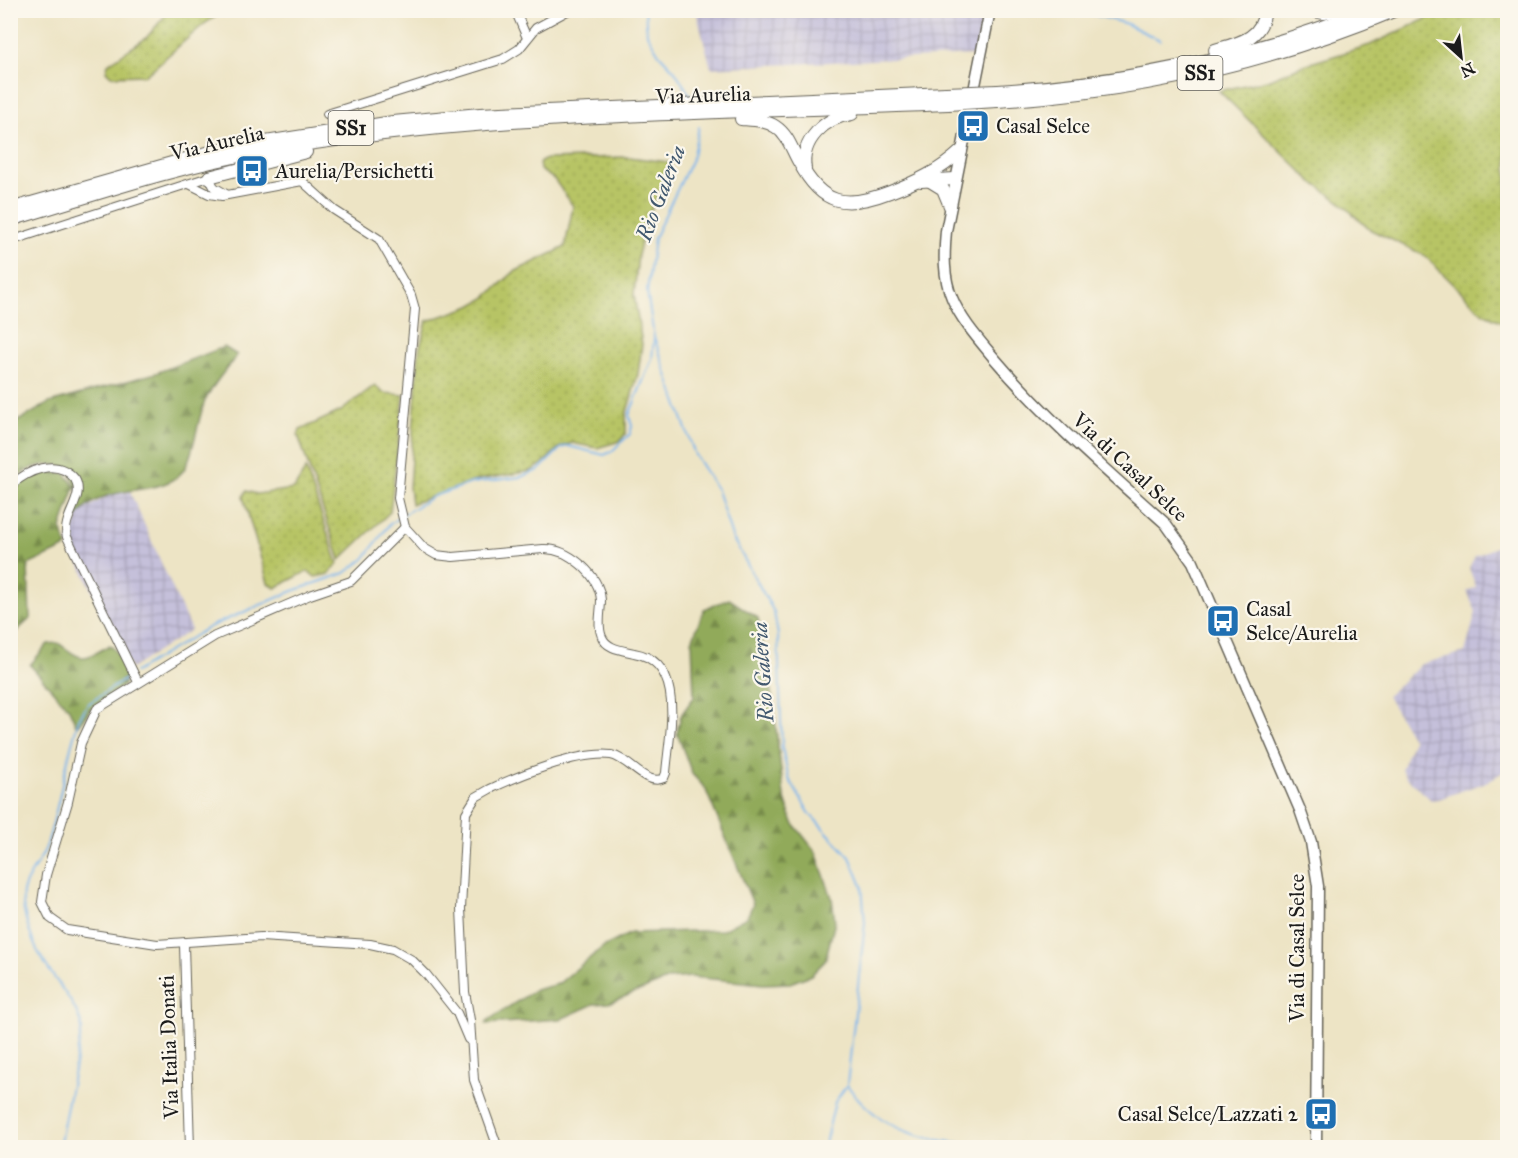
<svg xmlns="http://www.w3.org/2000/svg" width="1518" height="1158" viewBox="0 0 1518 1158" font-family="'IM FELL Great Primer',serif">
  <defs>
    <pattern id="industrial-grid" width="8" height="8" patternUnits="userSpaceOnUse" patternTransform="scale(1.5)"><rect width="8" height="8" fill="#c5c0da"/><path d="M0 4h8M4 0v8" fill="none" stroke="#a9a4ba"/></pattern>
    <pattern id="grass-dots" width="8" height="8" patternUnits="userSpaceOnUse" patternTransform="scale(1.5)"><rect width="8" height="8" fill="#b7c465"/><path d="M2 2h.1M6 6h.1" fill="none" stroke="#9da857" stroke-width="1.8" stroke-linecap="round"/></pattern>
    <pattern id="forest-firs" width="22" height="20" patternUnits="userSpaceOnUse" patternTransform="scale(1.5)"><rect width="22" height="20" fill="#91aa5a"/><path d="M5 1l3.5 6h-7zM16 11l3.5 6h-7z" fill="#768a4a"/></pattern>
  </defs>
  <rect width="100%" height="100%" fill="#fbf7ec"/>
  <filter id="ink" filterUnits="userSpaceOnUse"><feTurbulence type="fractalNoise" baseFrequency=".0167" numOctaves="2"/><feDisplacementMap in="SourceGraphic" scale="12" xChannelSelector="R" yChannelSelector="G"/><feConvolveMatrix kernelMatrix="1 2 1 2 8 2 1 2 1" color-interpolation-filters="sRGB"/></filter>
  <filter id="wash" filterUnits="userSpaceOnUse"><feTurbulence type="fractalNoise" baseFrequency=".008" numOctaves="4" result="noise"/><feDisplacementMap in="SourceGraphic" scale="24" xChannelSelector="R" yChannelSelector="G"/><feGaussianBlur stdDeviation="1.35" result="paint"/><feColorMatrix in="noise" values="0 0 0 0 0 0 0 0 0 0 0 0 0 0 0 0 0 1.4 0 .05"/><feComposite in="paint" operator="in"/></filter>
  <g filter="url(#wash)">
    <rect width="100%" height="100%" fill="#ede4c5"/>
    <g fill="url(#industrial-grid)">
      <polygon points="696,11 696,10 984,11 975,55 711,68"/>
      <polygon points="130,492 191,630 131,669 68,541 80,512 110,495"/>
      <polygon points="1507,542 1507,770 1484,783 1439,799 1431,800 1406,777 1401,769 1413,740 1387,696 1421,664 1465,652 1476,612 1467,591 1476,587 1469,568 1475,556"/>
    </g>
    <g fill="url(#grass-dots)" stroke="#6a7040" stroke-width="1.5">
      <polygon points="169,11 224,11 204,24 146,75 111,76 106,71 108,64 147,37"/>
      <polygon points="1443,11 1507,11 1507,324 1483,313 1424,255 1369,229 1340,202 1311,181 1219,91 1267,80 1304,65 1370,45"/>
      <polygon points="629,157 668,162 671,167 647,219 638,255 634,295 642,344 638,374 626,415 626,433 620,441 597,448 572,443 559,448 541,465 531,471 478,480 411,504 409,487 419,350 427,321 471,306 485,298 514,272 565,247 573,206 554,179 540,170 539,163 546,159"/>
      <polygon points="375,385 384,393 404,395 390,512 340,560 298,435 300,430 341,411"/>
      <polygon points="306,469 338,564 329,574 315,577 308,571 275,588 268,583 243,497 246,491 257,494 294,489"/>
    </g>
    <g fill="url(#forest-firs)" stroke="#56633b" stroke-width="1.5">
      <path d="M224 347 237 355C227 369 212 385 205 401 198 418 193 458 183 471 158 501 103 477 74 521L71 518 79 493 69 469C46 458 29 467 11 482V425L49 403 156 373Z"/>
      <polygon points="44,470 65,473 75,487 61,528 67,547 28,565 30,619 11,636 11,493 28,476"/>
      <polygon points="729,599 758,618 773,703 784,796 793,823 816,852 832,898 835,922 825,961 811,975 790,983 763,984 691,977 669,979 609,1003 594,1004 561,1019 486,1024 487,1021 535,990 558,984 603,947 631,933 723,930 747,917 753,904 705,788 692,774 677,733 681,715 694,697 692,641 704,609"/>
      <path d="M58 643C84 662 82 661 110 645 121 654 127 671 124 685L91 709 77 727 69 709 30 665 48 644Z"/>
    </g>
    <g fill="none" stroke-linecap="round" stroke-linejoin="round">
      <g stroke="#7cb5ec" stroke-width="2">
        <polyline points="645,10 647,34 659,54 675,71 691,97"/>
        <polyline points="1077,10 1127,24 1160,40"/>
        <polyline points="699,127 692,159 654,238 647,292 654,337 695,455 717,490 732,537 774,612 778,635 782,748 789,779 810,814 850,857 862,886 865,923 847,1085 835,1102 824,1148"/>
        <polyline points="404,514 434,496 472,483 521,477 539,470 561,448 568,446 604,455 611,452 630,434 632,426 629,415 652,359 654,338"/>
        <polyline points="135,672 209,627 293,591 345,573 364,559 389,525 398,518"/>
        <path d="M847 1085C891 1145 945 1140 1011 1148"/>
        <path d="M59 1148 82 1028C77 1000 44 971 33 941 28 927 21 907 23 892 25 877 41 862 46 847 60 805 65 761 79 719L88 704 130 676"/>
      </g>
    </g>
  </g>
  <g filter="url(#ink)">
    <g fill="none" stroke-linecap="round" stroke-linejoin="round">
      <defs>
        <g id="minor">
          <polyline points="515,10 527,38"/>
          <polyline points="327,114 503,59 519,49 536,28 569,10"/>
          <path d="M189 184 209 194 222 196 302 181 334 210 379 239 411 295 415 309 398 498 405 527 424 548 436 555 453 557 543 549C568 548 599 574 601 600 601 612 597 626 602 637 607 649 622 650 634 653 687 662 669 734 666 773L664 778C645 787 629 758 611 755 578 751 520 775 490 789L476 797 466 813 461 909 465 992 470 1020 474 1080 498 1148"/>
          <polyline points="10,241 209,177 214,187 226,194"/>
          <path d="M10 486C28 470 57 457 75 479 86 498 61 517 67 537L138 682"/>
          <polyline points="405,527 351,581 310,595 215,636 97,709 81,743 68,802 46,875 42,902 50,918 67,930 157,944 261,937 370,944 393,949 412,960 426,974 457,1013 468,1039"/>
          <polyline points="184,945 190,1148"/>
        </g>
        <path id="major" d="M990 10 946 231C944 254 943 277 952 298 961 320 979 340 994 358 1046 419 1106 470 1166 524L1193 562 1300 810 1311 842 1318 886 1316 1148"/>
        <g id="highway">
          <polyline points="1309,10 1324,13 1341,10"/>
          <path d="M1215 50C1239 43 1262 39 1265 10"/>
          <path d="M998 91C1124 83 1250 57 1368 10"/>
          <path d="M997 101C1133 92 1269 64 1396 10"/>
          <path d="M741 119C753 120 766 120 776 127 788 135 792 150 799 162 822 206 846 209 890 192 916 182 940 171 961 151"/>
          <path d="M805 169C800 141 825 117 852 114"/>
          <polyline points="209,177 306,152"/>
          <polyline points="921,181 955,179"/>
          <polyline points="930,181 943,189 950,206"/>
          <polyline points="10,209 221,149 393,122 480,114 946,93"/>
          <path d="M10 220C91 196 171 168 254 153 483 112 717 114 948 104"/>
        </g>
      </defs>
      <use href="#minor" stroke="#656257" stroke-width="10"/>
      <use href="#major" stroke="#656257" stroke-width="13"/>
      <use href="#highway" stroke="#656257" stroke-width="14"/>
      <use href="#minor" stroke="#fff" stroke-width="8"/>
      <use href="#major" stroke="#fff" stroke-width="10"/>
      <use href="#highway" stroke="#fff" stroke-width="12"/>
      <defs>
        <g id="highway-bridge">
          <polyline points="946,93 998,91"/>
          <polyline points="948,104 997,101"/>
        </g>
      </defs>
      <use href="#highway-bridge" stroke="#656257" stroke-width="14" stroke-linecap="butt"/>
      <use href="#highway-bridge" stroke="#fff" stroke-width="12"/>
    </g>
  </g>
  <defs>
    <symbol id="bus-square" viewBox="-11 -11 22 22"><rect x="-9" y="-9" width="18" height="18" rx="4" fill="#1f6fb2" stroke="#fbf7ec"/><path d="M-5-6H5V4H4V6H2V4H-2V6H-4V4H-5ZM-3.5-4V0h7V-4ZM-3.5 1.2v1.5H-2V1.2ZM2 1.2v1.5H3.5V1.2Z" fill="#fff"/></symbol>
  </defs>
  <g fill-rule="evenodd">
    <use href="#bus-square" x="954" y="107" width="38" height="38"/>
    <use href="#bus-square" x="233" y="152" width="38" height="38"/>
    <use href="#bus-square" x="1204" y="602" width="38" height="38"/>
    <use href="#bus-square" x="1302" y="1095" width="38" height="38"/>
  </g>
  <g text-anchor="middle" stroke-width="4.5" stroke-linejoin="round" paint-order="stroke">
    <g fill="#fbf7ec" stroke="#5f5e5a" stroke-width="1.5">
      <rect x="1177.5" y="56" width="45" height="34" rx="4.5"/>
      <rect x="328.5" y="111" width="45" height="34" rx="4.5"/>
    </g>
    <g font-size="20" font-weight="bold" fill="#1c1c1c">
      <text x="1200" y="80">SS1</text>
      <text x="351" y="135">SS1</text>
    </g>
    <g font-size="21" fill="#1c1c1c" stroke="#fbf7ec">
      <text transform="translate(703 95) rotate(-2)" y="7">Via Aurelia</text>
      <text transform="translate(217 143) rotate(-13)" y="7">Via Aurelia</text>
      <text transform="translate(1130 467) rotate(43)" y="7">Via di Casal Selce</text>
      <text transform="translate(1297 948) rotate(-90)" y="7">Via di Casal Selce</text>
      <text transform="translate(169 1047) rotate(-92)" y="7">Via Italia Donati</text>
    </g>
    <g font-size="21" fill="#1c1c1c" stroke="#fbf7ec" text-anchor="start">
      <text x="996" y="133">Casal Selce</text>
      <text x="275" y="178">Aurelia/Persichetti</text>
      <text x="1246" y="616">Casal<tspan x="1246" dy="24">Selce/Aurelia</tspan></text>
      <text x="1298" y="1121" text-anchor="end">Casal Selce/Lazzati 2</text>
    </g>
    <g font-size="22" font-style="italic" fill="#42596f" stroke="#fbf7ec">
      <text transform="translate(660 193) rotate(-69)" y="8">Rio Galeria</text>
      <text transform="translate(762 672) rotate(-94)" y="8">Rio Galeria</text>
    </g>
  </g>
  <rect width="1518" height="1158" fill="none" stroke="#fbf7ec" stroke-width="36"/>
  <g transform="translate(1461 57) rotate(153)" stroke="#fbf7ec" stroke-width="4.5" paint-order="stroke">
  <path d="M0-4.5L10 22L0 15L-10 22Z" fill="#1c1c1c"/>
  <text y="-9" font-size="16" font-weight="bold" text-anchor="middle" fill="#1c1c1c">N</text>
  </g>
</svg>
